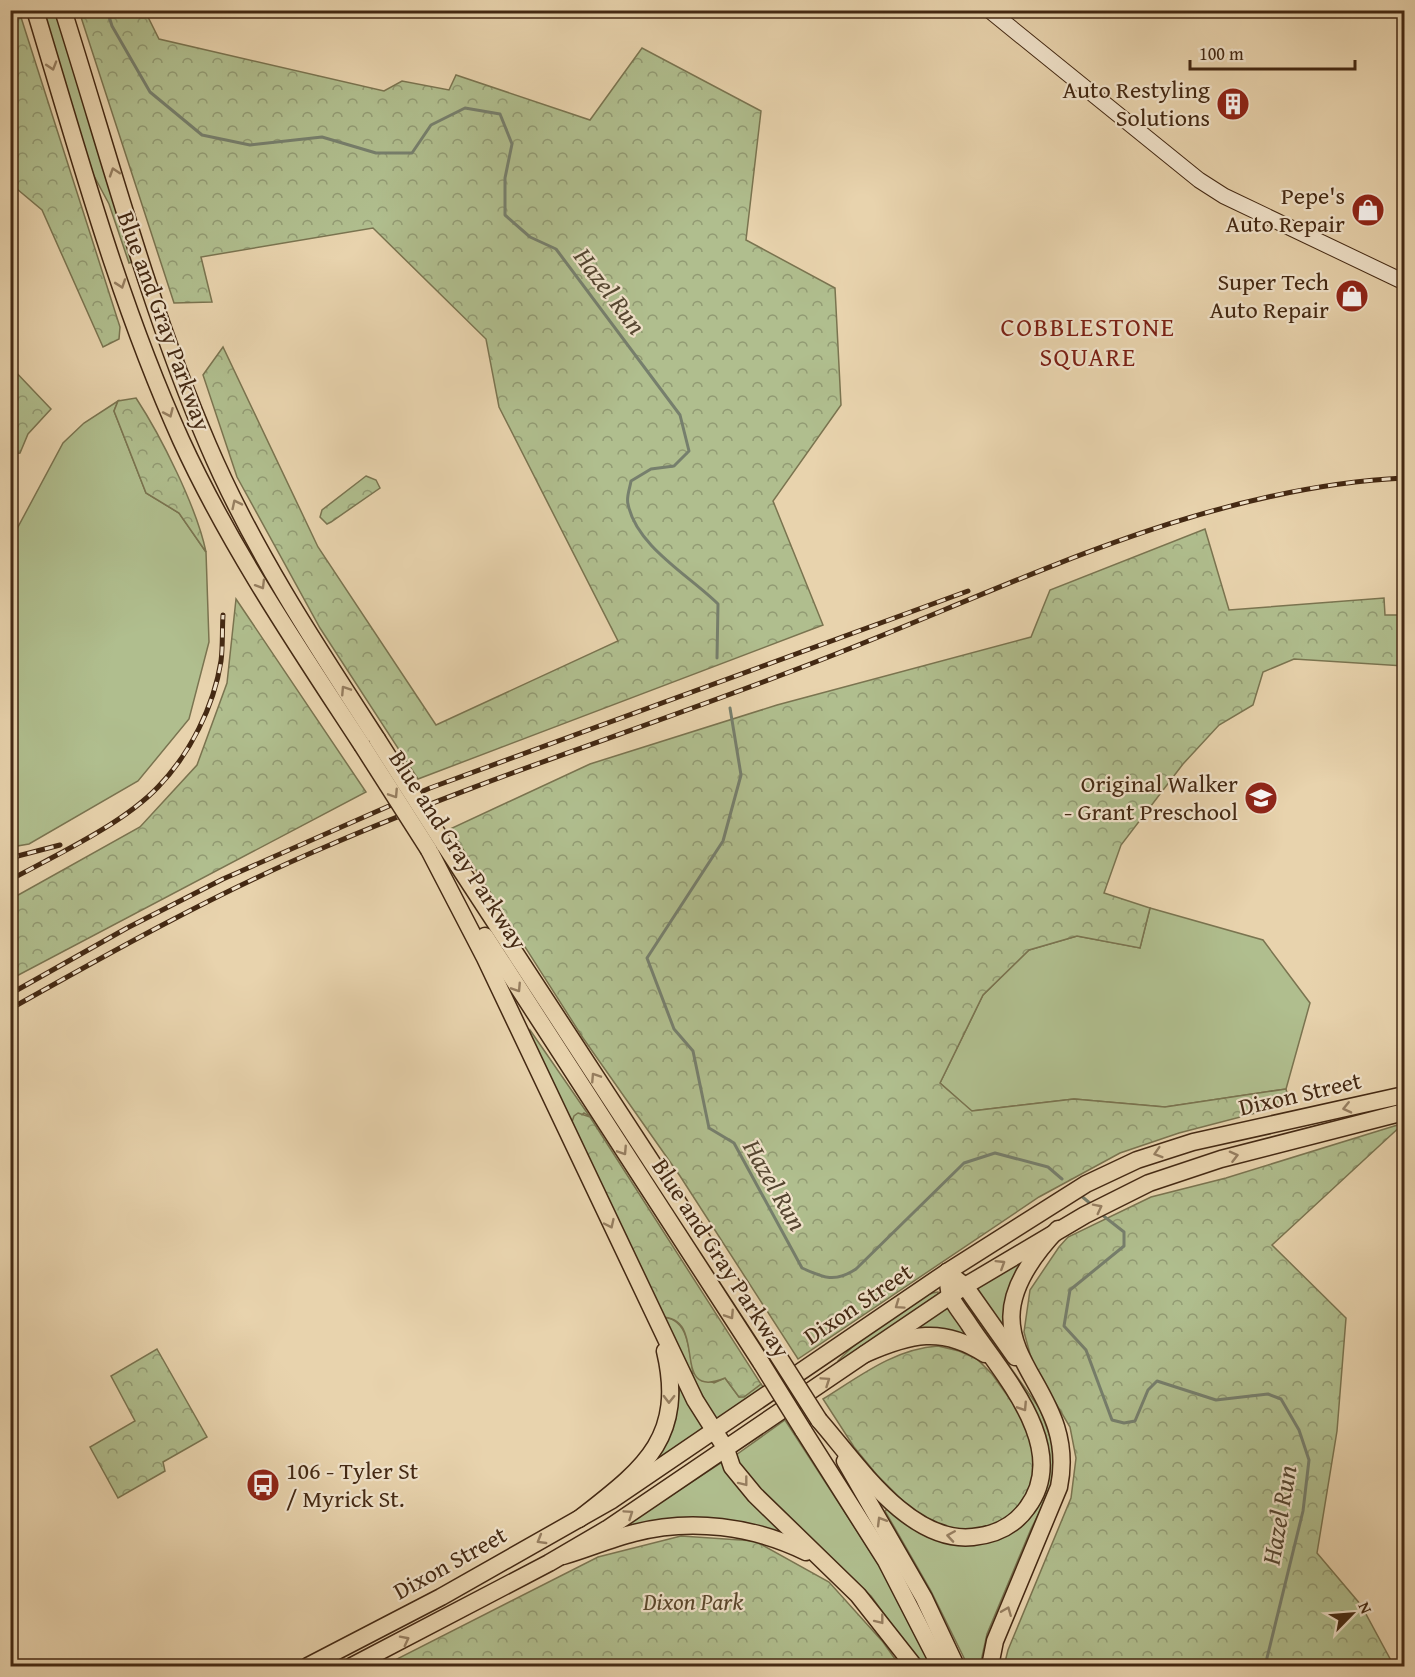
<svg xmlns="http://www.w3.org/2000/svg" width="1415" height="1677" viewBox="0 0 1415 1677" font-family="'Gentium Book Plus',serif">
  <defs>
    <pattern id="forest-crowns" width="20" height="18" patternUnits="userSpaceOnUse" patternTransform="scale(1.5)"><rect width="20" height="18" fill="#b0be8e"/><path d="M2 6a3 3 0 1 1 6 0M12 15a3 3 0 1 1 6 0" fill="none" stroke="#919a73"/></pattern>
  </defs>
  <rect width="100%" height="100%" fill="#e8d3ad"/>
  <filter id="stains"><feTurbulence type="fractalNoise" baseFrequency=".00333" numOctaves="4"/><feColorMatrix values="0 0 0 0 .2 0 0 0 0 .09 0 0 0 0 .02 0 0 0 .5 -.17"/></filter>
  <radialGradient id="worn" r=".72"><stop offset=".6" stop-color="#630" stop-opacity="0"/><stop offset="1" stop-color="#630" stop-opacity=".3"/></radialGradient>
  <g fill="#b0be8e" stroke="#7a7450" stroke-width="1.5">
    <polygon points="42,11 57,11 136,261 129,263 109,204 93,174"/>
    <polygon points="118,401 114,411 146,493 179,513 206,552 209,642 189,719 138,781 29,844 11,847 11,540 63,443 84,423"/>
    <polygon points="1150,908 1263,940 1310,1003 1286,1089 1165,1107 1074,1099 971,1111 940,1083 983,995 1029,950 1077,936 1140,948"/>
    <polygon points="530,1030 590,1117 584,1113 571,1125 529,1034"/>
    <polygon points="1032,1249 1007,1335 975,1287"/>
    <path d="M938 1292V1294L840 1363 838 1361C855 1343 915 1294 938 1292Z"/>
    <polygon points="961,1298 1040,1409 1054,1448 1052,1482 1048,1495 1031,1529 987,1634 980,1666 968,1666 931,1591 885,1511 890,1507 1047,1468 960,1302"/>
    <polygon points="947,1306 968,1335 939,1329 910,1332"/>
    <path d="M661 1317C689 1317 689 1351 693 1373L714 1383 725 1378 739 1397 744 1396 761 1384 764 1388 716 1421Z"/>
    <polygon points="680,1384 705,1427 653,1465 678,1401"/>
    <polygon points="785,1420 879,1565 931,1666 922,1666 871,1596 776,1510 735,1461 738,1459 736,1455"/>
    <polygon points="722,1462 795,1541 773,1531 614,1533"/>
  </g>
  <g fill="url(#forest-crowns)" stroke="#7a7450" stroke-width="1.5">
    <polygon points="10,11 19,11 120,327 119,339 103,347 42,210 11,184"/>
    <polygon points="79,11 145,11 159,39 384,91 402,81 449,90 456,75 590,120 642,48 761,111 746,240 835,288 841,405 773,501 823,625 418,779 320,628 237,477 203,375 223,347 318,547 436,725 618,641 499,407 486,339 373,228 201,257 212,302 174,303"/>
    <polygon points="11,367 51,409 28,434 20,453 11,454"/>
    <path d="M136 398C161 436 197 508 206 552L179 513 146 493 114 411 118 401Z"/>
    <polygon points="366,476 376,480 380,488 331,522 327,524 320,517 322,510"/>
    <polygon points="1205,529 1229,610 1384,598 1385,615 1404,615 1404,666 1294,659 1263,672 1253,705 1219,725 1183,764 1121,845 1104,893 1150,908 1140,948 1077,936 1029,950 983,995 940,1083 972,1111 1074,1099 1165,1107 1286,1089 1290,1104 1179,1133 1120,1153 1039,1197 798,1359 680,1176 583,1038 450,829 590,764 777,705 1031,637 1050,590"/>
    <polygon points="236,599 366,792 11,979 11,899 140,827 197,765 227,683"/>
    <path d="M578 1113 590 1117 761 1384 744 1397H739L725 1378C668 1402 710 1317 661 1317L571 1125 574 1116Z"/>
    <polygon points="1404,1123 1272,1245 1346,1318 1337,1431 1317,1553 1361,1605 1394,1666 1004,1666 1008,1650 1071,1498 1076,1458 1070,1427 1033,1365 1024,1332 1030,1290 1059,1247 1068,1237 1151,1197 1226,1178"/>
    <path d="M938 1346 959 1351 977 1359 992 1374 1022 1416 1033 1445 1034 1479 1019 1509 997 1528 950 1532 914 1512 877 1475 854 1447 823 1399C860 1376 894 1349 938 1346Z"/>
    <polygon points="157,1349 207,1437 163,1462 165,1471 118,1498 90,1447 135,1421 111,1376"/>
    <polygon points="681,1536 755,1541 829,1582 883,1642 900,1666 393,1666 389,1663 598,1557"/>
  </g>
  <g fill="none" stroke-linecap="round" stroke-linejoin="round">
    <g stroke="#767f6d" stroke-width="3">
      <path d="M107 10 112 26 150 92 202 135 250 145 322 137 376 153H412L431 125 465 108 500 114 512 144 505 178V215L530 237 556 249 680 415 689 451 674 466 651 469 631 481C630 488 626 497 628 504 636 546 690 576 718 604L717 658"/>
      <path d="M730 708 741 775 723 841 647 958 674 1029 693 1051 709 1128 734 1143 802 1268C824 1278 835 1283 856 1269L964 1163 995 1153 1048 1167 1062 1179"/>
      <polyline points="1079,1194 1092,1205"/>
      <polyline points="1101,1214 1124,1232 1124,1246 1070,1290 1064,1326 1086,1350 1112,1420 1124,1423 1135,1421 1148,1390 1157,1381 1216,1400 1268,1394 1281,1399 1299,1430 1309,1460 1303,1511 1265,1666"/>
    </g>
    <defs>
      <polyline id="secondary" points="989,10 1199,180 1224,196 1404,282"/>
      <g id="primary">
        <polyline points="308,1666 441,1597 612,1500 947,1272 1086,1184 1137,1160 1193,1142 1404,1095"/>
        <polyline points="352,1666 549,1563 607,1529 965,1286 1085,1215 1149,1183 1221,1159 1404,1112"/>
      </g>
      <g id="trunk">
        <path d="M35 10C79 155 119 303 181 440 230 547 298 647 362 745"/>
        <path d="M63 10C109 155 148 305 208 445 253 550 315 644 377 739"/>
        <polyline points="444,844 777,1354"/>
        <polyline points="429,850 485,958 695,1400 726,1449 732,1467 755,1495 858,1595 914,1666"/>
        <polyline points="485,936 762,1364"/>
        <polyline points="947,1272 965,1286 1015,1357"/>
        <path d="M865 1354C910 1334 942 1326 985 1354"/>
        <path d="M819 1420C856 1462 909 1544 973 1537 994 1535 1014 1526 1027 1508 1072 1449 1002 1374 970 1326 964 1316 954 1305 950 1295 948 1288 948 1279 947 1272"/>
        <polyline points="803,1430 886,1561 940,1666"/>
        <polyline points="845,1461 924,1598 956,1666"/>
        <path d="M579 1519C641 1470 686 1440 665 1351"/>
        <path d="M563 1556C587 1549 610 1539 634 1533 691 1518 753 1526 806 1552"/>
        <path d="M990 1666 995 1641 1059 1487C1082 1374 942 1351 1058 1229"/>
      </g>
    </defs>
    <use href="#secondary" stroke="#442913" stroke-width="17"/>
    <use href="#primary" stroke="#442913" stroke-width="19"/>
    <use href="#trunk" stroke="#442913" stroke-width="19"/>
    <use href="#secondary" stroke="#f0e2ca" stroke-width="15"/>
    <use href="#primary" stroke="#e8d3ad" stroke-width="16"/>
    <use href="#trunk" stroke="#e8d3ad" stroke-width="16"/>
    <defs>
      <g id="rail">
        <polyline points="10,858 60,845"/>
        <path d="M10 880C56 855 123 824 158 787 190 754 214 706 221 661 223 646 222 630 223 615"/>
        <polyline points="10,994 127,928 223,879 430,788 968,591"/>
        <path d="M10 1009C113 951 216 893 325 847 487 777 654 725 818 661 1008 588 1198 488 1404 478"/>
      </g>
    </defs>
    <use href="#rail" stroke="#442913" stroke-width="5"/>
    <use href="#rail" stroke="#f0e2ca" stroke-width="3" stroke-dasharray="9" stroke-linecap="butt"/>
    <defs>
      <g id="trunk-bridge">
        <polyline points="377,739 444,844"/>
        <polyline points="362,745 429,850"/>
        <polyline points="777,1354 819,1420"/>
        <polyline points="762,1364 803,1430"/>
      </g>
    </defs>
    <use href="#trunk-bridge" stroke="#442913" stroke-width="19" stroke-linecap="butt"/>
    <use href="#trunk-bridge" stroke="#e8d3ad" stroke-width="16"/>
  </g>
  <defs><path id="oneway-chevron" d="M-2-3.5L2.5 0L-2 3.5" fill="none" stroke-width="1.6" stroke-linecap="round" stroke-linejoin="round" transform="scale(1.5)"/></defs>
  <g stroke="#967e60">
    <use href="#oneway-chevron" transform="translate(52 66) rotate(73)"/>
    <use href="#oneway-chevron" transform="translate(114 172) rotate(-108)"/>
    <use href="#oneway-chevron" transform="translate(121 284) rotate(71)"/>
    <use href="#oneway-chevron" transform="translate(169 413) rotate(66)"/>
    <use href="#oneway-chevron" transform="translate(236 504) rotate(-116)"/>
    <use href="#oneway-chevron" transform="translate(261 585) rotate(59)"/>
    <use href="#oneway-chevron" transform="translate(345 690) rotate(-123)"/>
    <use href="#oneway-chevron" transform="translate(394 794) rotate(57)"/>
    <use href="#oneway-chevron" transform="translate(517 988) rotate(57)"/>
    <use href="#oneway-chevron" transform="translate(595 1077) rotate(-123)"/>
    <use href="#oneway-chevron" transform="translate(1347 1108) rotate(167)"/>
    <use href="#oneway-chevron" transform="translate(623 1151) rotate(57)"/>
    <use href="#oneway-chevron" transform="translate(1158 1153) rotate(163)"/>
    <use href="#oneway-chevron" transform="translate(1234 1156) rotate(-14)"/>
    <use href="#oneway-chevron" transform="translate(1098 1208) rotate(-27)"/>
    <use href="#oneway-chevron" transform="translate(610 1224) rotate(65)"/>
    <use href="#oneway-chevron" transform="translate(1001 1264) rotate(-32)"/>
    <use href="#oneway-chevron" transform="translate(899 1305) rotate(145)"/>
    <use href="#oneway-chevron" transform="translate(730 1315) rotate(57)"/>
    <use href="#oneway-chevron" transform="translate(826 1381) rotate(-34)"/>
    <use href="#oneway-chevron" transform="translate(669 1399) rotate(91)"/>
    <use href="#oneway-chevron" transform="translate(1023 1407) rotate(57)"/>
    <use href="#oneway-chevron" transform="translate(744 1482) rotate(52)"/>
    <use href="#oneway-chevron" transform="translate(629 1514) rotate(-34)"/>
    <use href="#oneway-chevron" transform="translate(881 1521) rotate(-121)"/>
    <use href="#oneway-chevron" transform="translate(951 1536) rotate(-171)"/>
    <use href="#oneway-chevron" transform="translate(541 1540) rotate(150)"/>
    <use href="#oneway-chevron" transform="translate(1007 1611) rotate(-68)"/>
    <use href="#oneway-chevron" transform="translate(880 1620) rotate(52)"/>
    <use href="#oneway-chevron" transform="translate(405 1640) rotate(-27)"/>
  </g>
  <defs>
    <symbol id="building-disc" viewBox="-11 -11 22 22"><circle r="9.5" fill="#8f2418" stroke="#f0e2ca"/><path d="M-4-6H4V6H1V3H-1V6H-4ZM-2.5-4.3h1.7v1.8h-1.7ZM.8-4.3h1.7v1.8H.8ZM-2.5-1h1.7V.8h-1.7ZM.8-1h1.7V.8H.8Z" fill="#fff"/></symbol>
    <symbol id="shop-disc" viewBox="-11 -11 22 22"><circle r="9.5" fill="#8f2418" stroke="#f0e2ca"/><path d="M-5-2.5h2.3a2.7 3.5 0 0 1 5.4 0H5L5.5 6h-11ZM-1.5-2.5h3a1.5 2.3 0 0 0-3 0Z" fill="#fff"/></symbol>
    <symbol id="school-disc" viewBox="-11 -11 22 22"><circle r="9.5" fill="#8f2418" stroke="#f0e2ca"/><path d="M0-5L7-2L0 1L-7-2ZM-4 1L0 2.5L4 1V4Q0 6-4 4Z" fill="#fff"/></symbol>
    <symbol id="bus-disc" viewBox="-11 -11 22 22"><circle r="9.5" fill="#8f2418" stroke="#f0e2ca"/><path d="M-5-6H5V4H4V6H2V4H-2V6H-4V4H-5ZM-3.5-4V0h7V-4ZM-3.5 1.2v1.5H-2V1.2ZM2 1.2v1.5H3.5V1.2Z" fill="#fff"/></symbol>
  </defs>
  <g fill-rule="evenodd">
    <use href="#building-disc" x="1214" y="85" width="38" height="38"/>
    <use href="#shop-disc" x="1349" y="191" width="38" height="38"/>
    <use href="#shop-disc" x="1333" y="277" width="38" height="38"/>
    <use href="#school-disc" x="1242" y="779" width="38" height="38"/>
    <use href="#bus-disc" x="244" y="1466" width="38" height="38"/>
  </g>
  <g text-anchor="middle" stroke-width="4.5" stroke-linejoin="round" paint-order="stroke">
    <g font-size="24" fill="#442913" stroke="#f0e2ca" text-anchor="end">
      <text x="1210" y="98">Auto Restyling<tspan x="1210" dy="28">Solutions</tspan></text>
      <text x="1345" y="204">Pepe's<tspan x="1345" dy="28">Auto Repair</tspan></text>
      <text x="1329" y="290">Super Tech<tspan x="1329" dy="28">Auto Repair</tspan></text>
      <text x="1238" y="792">Original Walker<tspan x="1238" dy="28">- Grant Preschool</tspan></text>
      <text x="286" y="1479" text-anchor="start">106 - Tyler St<tspan x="286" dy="28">/ Myrick St.</tspan></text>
    </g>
    <g font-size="24" fill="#442913" stroke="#f0e2ca">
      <text transform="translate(164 321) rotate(70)" y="8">Blue and Gray Parkway</text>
      <text transform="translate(458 850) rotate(57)" y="8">Blue and Gray Parkway</text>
      <text transform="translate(1300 1094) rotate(-13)" y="8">Dixon Street</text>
      <text transform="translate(721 1258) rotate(57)" y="8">Blue and Gray Parkway</text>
      <text transform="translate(858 1304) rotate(-34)" y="8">Dixon Street</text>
      <text transform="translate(450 1563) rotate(-29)" y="8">Dixon Street</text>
    </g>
    <g font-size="24" font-style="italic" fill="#5a472c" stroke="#f0e2ca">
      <text x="693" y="1610">Dixon Park</text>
    </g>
    <g font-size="26" font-style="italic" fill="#554631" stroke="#f0e2ca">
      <text transform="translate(610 291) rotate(53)" y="9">Hazel Run</text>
      <text transform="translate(775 1185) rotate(60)" y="9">Hazel Run</text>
      <text transform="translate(1279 1515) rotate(-80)" y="9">Hazel Run</text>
    </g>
    <g font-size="26" letter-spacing="1.5" fill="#7a1f14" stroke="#f0e2ca">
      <text x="1088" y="336">COBBLESTONE<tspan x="1088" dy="30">SQUARE</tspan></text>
    </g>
  </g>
  <rect width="1415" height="1677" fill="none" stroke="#e8d3ad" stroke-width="36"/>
  <rect x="12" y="12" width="1391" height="1653" fill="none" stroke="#442913" stroke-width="3"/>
  <rect x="18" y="18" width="1379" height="1641" fill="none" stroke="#442913" stroke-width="1.5"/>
  <g transform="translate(1352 1614) rotate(65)" stroke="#f0e2ca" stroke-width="4.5" paint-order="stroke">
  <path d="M0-4.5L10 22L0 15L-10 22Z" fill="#442913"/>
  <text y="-9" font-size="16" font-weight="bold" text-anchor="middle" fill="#442913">N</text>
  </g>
  <path d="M1190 60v9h165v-9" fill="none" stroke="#442913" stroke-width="3"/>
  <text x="1199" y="60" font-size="18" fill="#442913" stroke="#f0e2ca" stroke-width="4.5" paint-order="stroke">100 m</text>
  <rect width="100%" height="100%" filter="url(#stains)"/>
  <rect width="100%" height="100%" fill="url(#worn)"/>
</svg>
